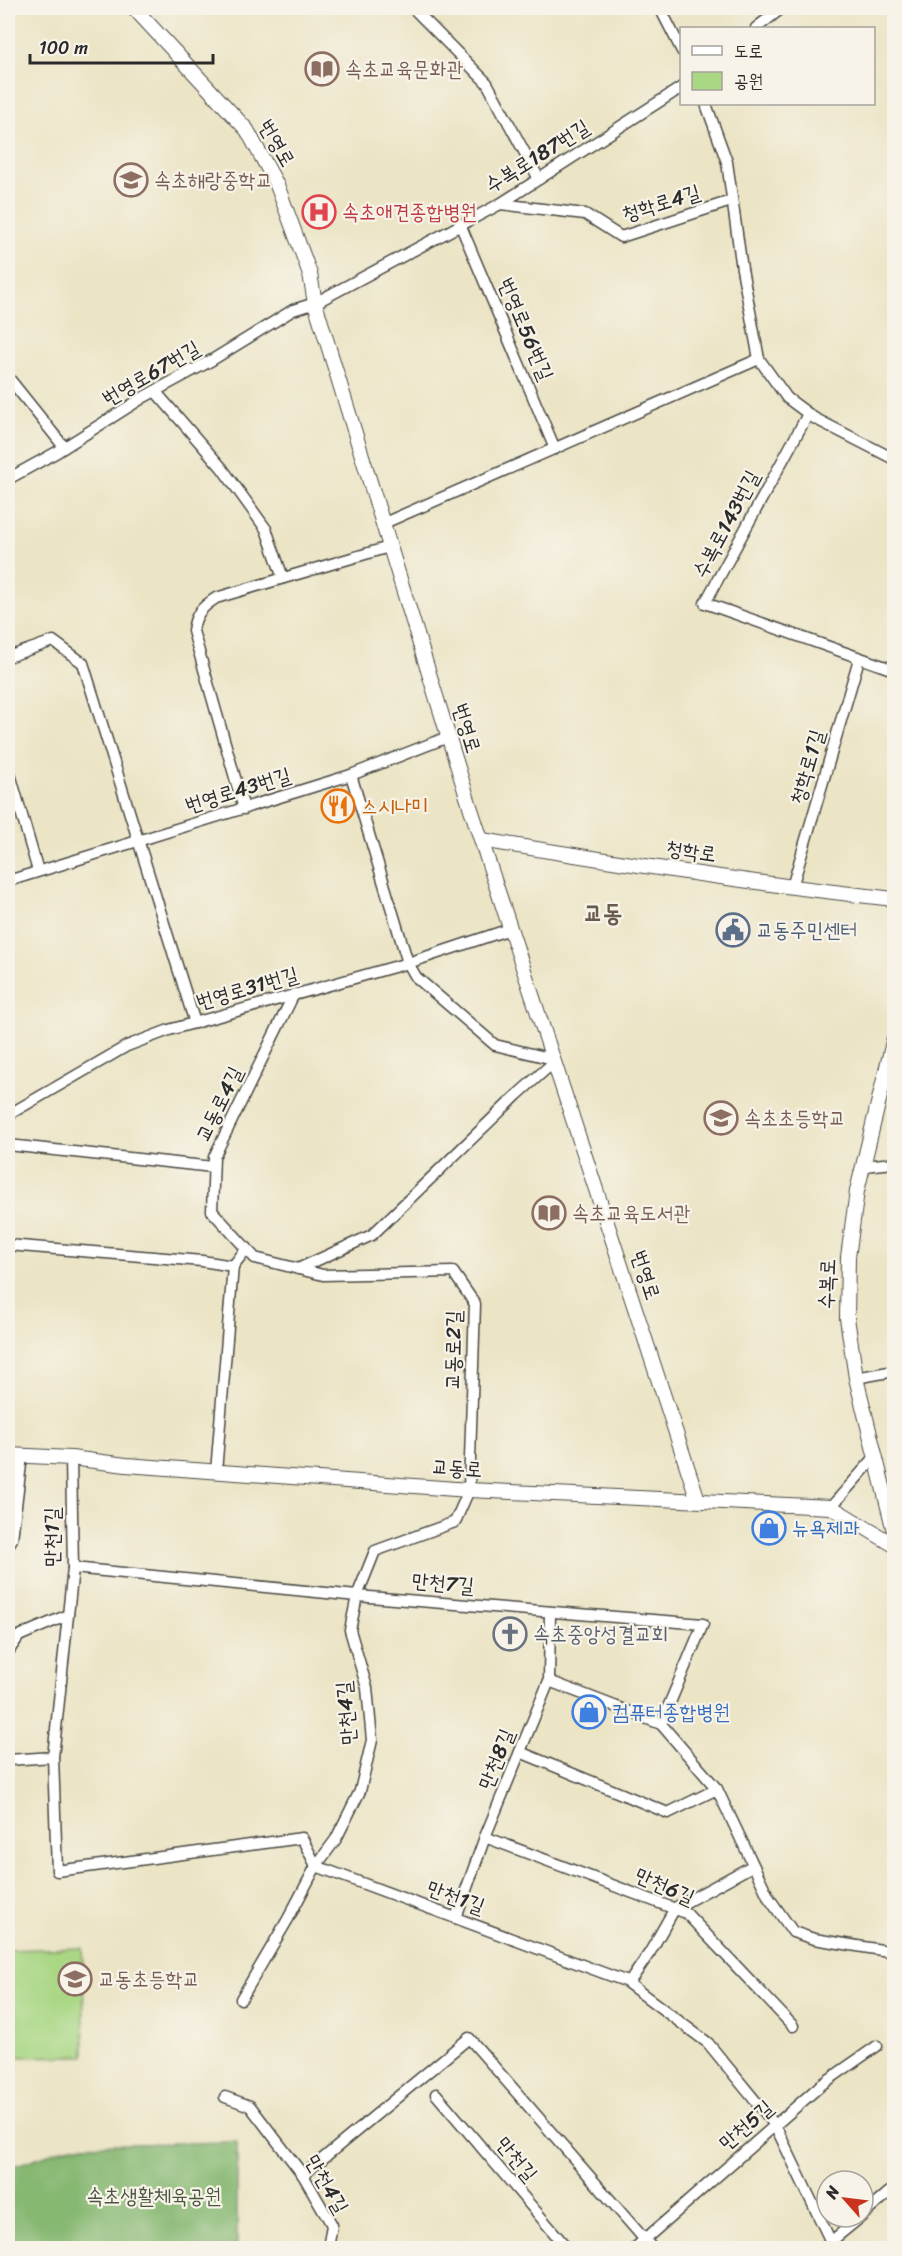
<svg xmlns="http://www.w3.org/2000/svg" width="902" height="2256" viewBox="0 0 902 2256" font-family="Sriracha,'Poor Story',sans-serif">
  <rect width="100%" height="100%" fill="#f7f3e8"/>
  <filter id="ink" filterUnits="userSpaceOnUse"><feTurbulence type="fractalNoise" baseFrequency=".0167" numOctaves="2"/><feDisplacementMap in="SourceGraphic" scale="12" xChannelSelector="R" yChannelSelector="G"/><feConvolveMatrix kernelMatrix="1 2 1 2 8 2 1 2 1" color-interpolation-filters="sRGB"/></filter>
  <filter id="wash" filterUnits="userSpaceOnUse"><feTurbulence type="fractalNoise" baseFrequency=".008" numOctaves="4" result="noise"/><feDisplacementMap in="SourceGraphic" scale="24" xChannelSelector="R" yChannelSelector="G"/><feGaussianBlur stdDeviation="1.35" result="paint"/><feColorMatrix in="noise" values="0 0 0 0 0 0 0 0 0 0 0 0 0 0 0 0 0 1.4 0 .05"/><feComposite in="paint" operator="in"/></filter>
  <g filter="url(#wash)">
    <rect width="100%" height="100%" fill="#ebe4c5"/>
    <polygon fill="#a9d784" stroke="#6a8158" stroke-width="1.5" points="83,1948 84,2056 8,2057 8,1950"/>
    <polygon fill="#86b872" stroke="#58724e" stroke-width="1.5" points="237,2142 237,2248 8,2248 8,2168 75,2145"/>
  </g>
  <g filter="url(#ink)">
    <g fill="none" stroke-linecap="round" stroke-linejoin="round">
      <defs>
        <g id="minor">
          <polyline points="413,8 487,83 539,179"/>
          <polyline points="660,8 682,51"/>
          <polyline points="756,28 782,8"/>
          <polyline points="706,104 727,162 742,269 759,359 787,398 814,418 894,459"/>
          <polyline points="500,204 585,214 621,237 731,201"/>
          <polyline points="460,224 555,449"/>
          <polyline points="8,377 64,447"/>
          <polyline points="155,391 222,468 266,529 283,578"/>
          <polyline points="808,414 705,603 894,670"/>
          <polyline points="8,479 57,452 144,397 212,360 293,310 315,303 500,204 682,87"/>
          <polyline points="382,524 759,359"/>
          <polyline points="8,657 53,641 83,663 195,1023"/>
          <polyline points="8,767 38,871"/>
          <polyline points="351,775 408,963 416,977 495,1045 553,1059"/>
          <path d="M244 809 193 631C195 614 202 607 216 598L389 547"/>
          <polyline points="8,881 351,775 448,737"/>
          <polyline points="792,887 859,659"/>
          <polyline points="8,1115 127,1046 169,1030 408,963 510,929"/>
          <polyline points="8,1145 213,1167"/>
          <polyline points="863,1166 894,1163"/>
          <polyline points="8,1245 202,1261 233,1266 247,1248"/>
          <polyline points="298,1269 372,1235 517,1095 554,1062"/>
          <polyline points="856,1378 894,1371"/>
          <polyline points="71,1458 73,1568 53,1757 57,1871 302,1838 316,1866 625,1981 708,2043 775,2125 831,2242 837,2248"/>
          <polyline points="216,1472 233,1266"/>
          <polyline points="831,1507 876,1456"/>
          <polyline points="8,1546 12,1539 22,1456"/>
          <polyline points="73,1568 357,1596 703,1624 661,1724 717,1789 769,1898 793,1932 814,1939 894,1952"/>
          <polyline points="8,1652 19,1636 68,1615"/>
          <polyline points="549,1681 661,1724"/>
          <polyline points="520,1752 668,1813 717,1789"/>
          <polyline points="8,1760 53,1757"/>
          <polyline points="485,1837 686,1913 793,2026"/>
          <polyline points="456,1918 485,1837 549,1681 550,1612"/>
          <polyline points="629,1983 650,1952 675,1908 752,1866"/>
          <polyline points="241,1999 288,1919 316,1866 336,1839 360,1791 372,1740 367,1688 350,1630 357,1596 375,1551 455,1522 469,1490 475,1304 453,1272 323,1275 255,1258 212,1211 214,1157 294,994"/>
          <polyline points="436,2094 567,2248"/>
          <polyline points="225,2097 250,2106 303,2175 332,2225 328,2248"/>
          <polyline points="303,2175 469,2038 652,2248"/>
          <polyline points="863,2215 894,2188"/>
          <polyline points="635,2248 821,2085 877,2046"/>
          <polyline points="823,2248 861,2217"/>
        </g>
        <g id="tertiary">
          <polyline points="134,8 247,130 277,185 310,274 315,303 467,797 698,1500"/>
          <path d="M482 840C619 863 756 884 894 899"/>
          <polyline points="894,1038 857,1191 848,1257 847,1318 856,1378 894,1531"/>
          <polyline points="8,1455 71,1458 126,1465 469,1490 831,1507 894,1545"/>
        </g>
      </defs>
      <use href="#minor" stroke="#484742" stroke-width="13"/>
      <use href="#tertiary" stroke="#484742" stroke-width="16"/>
      <use href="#minor" stroke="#fff" stroke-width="10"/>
      <use href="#tertiary" stroke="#fff" stroke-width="14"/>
    </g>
  </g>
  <defs>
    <symbol id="library-ring" viewBox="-11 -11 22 22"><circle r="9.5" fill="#f7f3e8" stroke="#8d6e63" stroke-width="1.5"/><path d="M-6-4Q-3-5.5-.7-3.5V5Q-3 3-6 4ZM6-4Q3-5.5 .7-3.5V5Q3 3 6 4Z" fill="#8d6e63"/></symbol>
    <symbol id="school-ring" viewBox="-11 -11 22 22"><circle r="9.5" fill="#f7f3e8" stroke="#8d6e63" stroke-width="1.5"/><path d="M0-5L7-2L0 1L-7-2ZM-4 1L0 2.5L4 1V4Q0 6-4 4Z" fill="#8d6e63"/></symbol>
    <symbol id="hospital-ring" viewBox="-11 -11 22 22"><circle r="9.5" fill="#f7f3e8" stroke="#e0444e" stroke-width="1.5"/><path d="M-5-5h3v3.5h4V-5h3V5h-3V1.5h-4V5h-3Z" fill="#e0444e"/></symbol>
    <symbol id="restaurant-ring" viewBox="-11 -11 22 22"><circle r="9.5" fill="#f7f3e8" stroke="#e8710a" stroke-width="1.5"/><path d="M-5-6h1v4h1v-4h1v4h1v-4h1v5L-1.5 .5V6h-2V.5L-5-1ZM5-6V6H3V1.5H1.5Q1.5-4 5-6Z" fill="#e8710a"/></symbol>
    <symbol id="civic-ring" viewBox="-11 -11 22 22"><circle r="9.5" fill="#f7f3e8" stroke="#5c6f8a" stroke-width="1.5"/><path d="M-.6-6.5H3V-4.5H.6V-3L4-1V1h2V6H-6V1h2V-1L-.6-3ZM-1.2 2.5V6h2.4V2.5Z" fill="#5c6f8a"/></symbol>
    <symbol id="shop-ring" viewBox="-11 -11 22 22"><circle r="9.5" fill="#f7f3e8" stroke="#3f7fe0" stroke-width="1.5"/><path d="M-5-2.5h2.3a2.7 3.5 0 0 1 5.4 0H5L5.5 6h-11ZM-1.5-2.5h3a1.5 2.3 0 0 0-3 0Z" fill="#3f7fe0"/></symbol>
    <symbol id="church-ring" viewBox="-11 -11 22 22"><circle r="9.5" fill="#f7f3e8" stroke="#6b7280" stroke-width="1.5"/><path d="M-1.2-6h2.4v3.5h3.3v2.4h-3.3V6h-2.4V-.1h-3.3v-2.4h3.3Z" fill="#6b7280"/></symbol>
  </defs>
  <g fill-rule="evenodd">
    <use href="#library-ring" x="303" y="50" width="38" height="38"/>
    <use href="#school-ring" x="112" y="161" width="38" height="38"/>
    <use href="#hospital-ring" x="300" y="193" width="38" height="38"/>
    <use href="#restaurant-ring" x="319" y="787" width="38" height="38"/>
    <use href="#civic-ring" x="714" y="911" width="38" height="38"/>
    <use href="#school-ring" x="702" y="1099" width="38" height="38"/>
    <use href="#library-ring" x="530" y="1194" width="38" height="38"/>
    <use href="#shop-ring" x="750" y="1509" width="38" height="38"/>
    <use href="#church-ring" x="491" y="1615" width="38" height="38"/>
    <use href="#shop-ring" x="570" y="1693" width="38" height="38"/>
    <use href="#school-ring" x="56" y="1960" width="38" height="38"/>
  </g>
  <g text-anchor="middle" stroke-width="4.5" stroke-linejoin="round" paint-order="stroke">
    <g font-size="21" fill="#785e54" stroke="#f7f3e8" text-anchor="start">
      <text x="345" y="76">속초교육문화관</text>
      <text x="154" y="187">속초해랑중학교</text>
      <text x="744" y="1125">속초초등학교</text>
      <text x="572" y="1220">속초교육도서관</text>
      <text x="98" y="1986">교동초등학교</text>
    </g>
    <g font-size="21" fill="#2b2b2b" stroke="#f7f3e8">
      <text transform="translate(277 143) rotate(60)" y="7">번영로</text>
      <text transform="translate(537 156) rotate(-32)" y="7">수복로187번길</text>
      <text transform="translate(661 203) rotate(-17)" y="7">청학로4길</text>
      <text transform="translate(526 329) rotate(67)" y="7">번영로56번길</text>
      <text transform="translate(151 373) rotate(-30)" y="7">번영로67번길</text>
      <text transform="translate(726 524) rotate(-62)" y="7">수복로143번길</text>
      <text transform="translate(467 728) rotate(73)" y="7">번영로</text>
      <text transform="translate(807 767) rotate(-74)" y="7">청학로1길</text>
      <text transform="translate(238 790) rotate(-17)" y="7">번영로43번길</text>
      <text transform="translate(691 851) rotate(8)" y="7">청학로</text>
      <text transform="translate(247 988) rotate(-16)" y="7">번영로31번길</text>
      <text transform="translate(219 1104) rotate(-64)" y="7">교동로4길</text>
      <text transform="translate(646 1275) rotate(72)" y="7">번영로</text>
      <text transform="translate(827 1284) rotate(-88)" y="7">수복로</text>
      <text transform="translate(453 1350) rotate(-89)" y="7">교동로2길</text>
      <text transform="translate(457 1468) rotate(4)" y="7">교동로</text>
      <text transform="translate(52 1537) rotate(-90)" y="7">만천1길</text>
      <text transform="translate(443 1583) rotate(5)" y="7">만천7길</text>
      <text transform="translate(346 1713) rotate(-95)" y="7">만천4길</text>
      <text transform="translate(496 1759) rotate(-68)" y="7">만천8길</text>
      <text transform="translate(665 1886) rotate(24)" y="7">만천6길</text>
      <text transform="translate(456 1897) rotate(20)" y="7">만천1길</text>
      <text transform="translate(746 2125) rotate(-41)" y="7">만천5길</text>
      <text transform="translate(517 2159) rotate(50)" y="7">만천길</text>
      <text transform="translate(327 2184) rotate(60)" y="7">만천4길</text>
    </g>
    <g font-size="21" fill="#be3a42" stroke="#f7f3e8" text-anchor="start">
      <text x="342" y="219">속초애견종합병원</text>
    </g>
    <g font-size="21" fill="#c56008" stroke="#f7f3e8" text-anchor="start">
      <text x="361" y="813">스시나미</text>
    </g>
    <g font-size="21" fill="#4e5e75" stroke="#f7f3e8" text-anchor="start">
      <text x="756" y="937">교동주민센터</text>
    </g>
    <g font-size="21" fill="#366cbe" stroke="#f7f3e8" text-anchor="start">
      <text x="792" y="1535">뉴욕제과</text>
      <text x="612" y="1719">컴퓨터종합병원</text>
    </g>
    <g font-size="21" fill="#5b616d" stroke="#f7f3e8" text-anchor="start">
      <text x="533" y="1641">속초중앙성결교회</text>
    </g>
    <g font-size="21" fill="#4a5641" stroke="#f7f3e8">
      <text x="154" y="2203">속초생활체육공원</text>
    </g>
    <g font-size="24" font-weight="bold" fill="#685a4c" stroke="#f7f3e8">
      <text x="603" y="921">교동</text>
    </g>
  </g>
  <rect width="902" height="2256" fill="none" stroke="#f7f3e8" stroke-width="30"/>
  <rect x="680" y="27" width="195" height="78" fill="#f7f3e8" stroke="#a5a39c" stroke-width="1.5"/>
  <rect x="692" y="46" width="30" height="9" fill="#ffffff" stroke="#a5a39c" stroke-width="1.5"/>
  <text x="734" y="57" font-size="18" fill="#2b2b2b">도로</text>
  <rect x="692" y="72" width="30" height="18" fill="#a9d784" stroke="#a5a39c" stroke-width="1.5"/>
  <text x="734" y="87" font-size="18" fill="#2b2b2b">공원</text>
  <g transform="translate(845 2199) rotate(298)"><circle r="28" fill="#f7f3e8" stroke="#a5a39c" stroke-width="1.5"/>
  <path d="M0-4.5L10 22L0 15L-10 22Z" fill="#c8321e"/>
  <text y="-9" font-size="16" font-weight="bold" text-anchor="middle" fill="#2b2b2b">N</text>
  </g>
  <path d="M30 54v9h183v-9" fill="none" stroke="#2b2b2b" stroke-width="3"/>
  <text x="39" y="54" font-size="18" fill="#2b2b2b" stroke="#f7f3e8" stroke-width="4.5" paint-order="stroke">100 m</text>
</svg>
